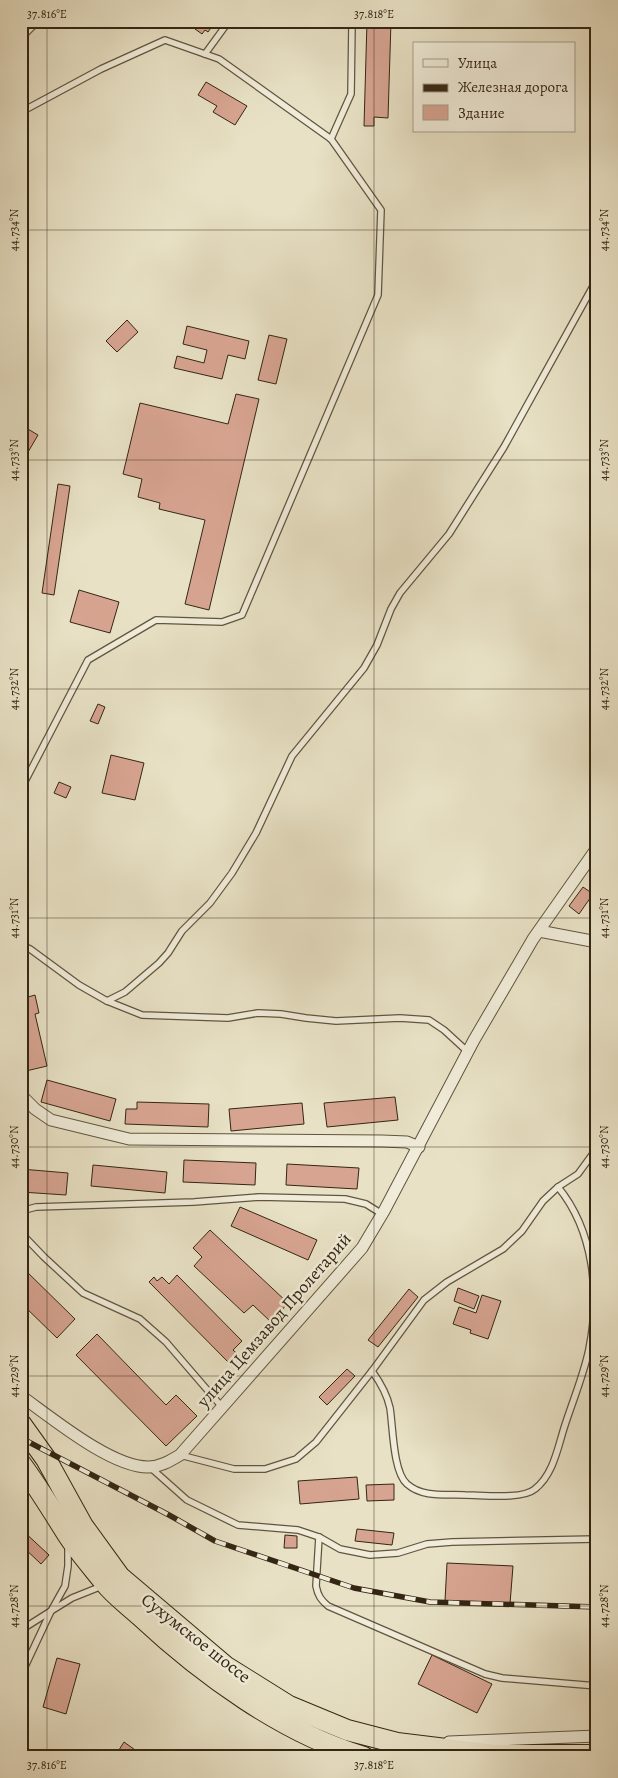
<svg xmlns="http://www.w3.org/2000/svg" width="618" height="1778" viewBox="0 0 618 1778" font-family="Alegreya,serif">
  <rect width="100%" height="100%" fill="#e8e1c5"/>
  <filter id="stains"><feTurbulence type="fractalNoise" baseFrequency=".004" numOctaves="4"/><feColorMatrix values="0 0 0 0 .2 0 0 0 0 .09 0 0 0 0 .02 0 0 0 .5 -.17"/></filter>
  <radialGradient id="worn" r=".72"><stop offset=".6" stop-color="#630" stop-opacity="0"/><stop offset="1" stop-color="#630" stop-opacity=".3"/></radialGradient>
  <g fill="#d7a491" stroke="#342613">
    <polygon points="194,21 216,21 208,32 205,30 202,34 195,29 198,24"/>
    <polygon points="367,21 391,21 388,118 374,117 374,126 364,126"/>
    <polygon points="206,82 247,106 235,125 213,112 217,106 198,95"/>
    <polygon points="127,320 138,332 117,352 106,341"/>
    <polygon points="187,326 249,341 245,359 228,355 222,379 174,368 177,356 204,363 207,350 183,344"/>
    <polygon points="269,335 287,339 276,384 258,380"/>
    <polygon points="236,394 259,399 209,610 185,604 205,520 159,509 160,503 138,497 142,479 123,474 140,403 228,424"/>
    <polygon points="21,425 38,435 21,464"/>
    <polygon points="58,484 70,486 54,595 42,593"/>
    <polygon points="79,590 119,602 110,633 70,622"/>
    <polygon points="98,704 105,707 98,724 90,721"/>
    <polygon points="111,755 144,763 135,800 102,793"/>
    <polygon points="59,782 71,787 66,798 54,793"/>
    <polygon points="583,887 593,894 579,914 569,906"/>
    <polygon points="35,995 39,1013 35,1014 47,1066 26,1071 21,1050 21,999"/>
    <polygon points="47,1080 116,1099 110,1121 41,1102"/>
    <polygon points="395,1097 398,1120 327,1127 324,1103"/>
    <polygon points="137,1102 209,1104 208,1127 125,1124 126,1109 137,1109"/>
    <polygon points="302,1103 304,1124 231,1131 229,1109"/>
    <polygon points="184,1160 256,1163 255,1185 183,1182"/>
    <polygon points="287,1164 359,1168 357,1189 286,1185"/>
    <polygon points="93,1165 167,1172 165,1193 91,1186"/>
    <polygon points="21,1169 68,1173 66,1195 21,1192"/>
    <polygon points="240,1207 317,1240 308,1260 231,1226"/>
    <polygon points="210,1230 288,1303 271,1322 253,1305 244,1313 194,1266 202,1257 193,1248"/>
    <polygon points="21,1266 75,1319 57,1338 21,1303"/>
    <polygon points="177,1275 242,1341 233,1350 241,1357 232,1366 149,1282 154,1277 157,1281 162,1277 169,1284"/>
    <polygon points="458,1288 479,1296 474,1309 454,1301"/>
    <polygon points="409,1289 418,1297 378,1347 368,1340"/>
    <polygon points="482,1295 501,1301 488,1339 470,1333 471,1330 453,1324 459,1307 476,1313"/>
    <polygon points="97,1334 166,1405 176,1395 197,1416 166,1446 76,1355"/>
    <polygon points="347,1369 355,1376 327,1405 319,1397"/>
    <polygon points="357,1477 359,1499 300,1504 298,1481"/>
    <polygon points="394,1484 394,1500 367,1501 366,1485"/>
    <polygon points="21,1529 49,1555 41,1564 21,1545"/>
    <polygon points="357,1529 394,1533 392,1545 355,1541"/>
    <polygon points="285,1535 297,1536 297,1548 284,1548"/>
    <polygon points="447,1563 513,1566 510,1604 445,1601"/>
    <polygon points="595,1636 597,1636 597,1648 594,1648"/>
    <polygon points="432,1655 492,1684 477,1713 418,1684"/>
    <polygon points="57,1658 80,1664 66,1714 43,1707"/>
    <polygon points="124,1742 145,1757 122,1757 117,1753"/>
    <polygon points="194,1749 203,1757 188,1757"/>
  </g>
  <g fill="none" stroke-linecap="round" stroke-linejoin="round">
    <defs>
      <g id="lane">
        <polyline points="21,38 38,21"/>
        <polyline points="205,54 229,21"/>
        <polyline points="21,112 101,69 165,40 219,59 331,139 381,210 378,295 242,615 222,622 156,620 88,660 21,789"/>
        <polyline points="331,139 351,94 352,24 350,21"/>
        <polyline points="21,945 30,949 79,985 107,1001 142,1015 228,1018 258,1013 281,1014 306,1018 336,1021 400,1018 429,1020 444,1030 468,1052"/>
        <polyline points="107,1001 125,992 159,963 168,953 182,931 210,903 232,873 256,833 292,756 364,668 377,645 391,609 400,593 449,534 504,447 597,279"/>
        <polyline points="21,1211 36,1207 194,1202 259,1197 345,1199 366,1204 382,1214"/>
        <polyline points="21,1233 44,1257 83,1293 140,1319 166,1342 222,1407"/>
        <path d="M372 1371C380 1382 387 1394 390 1408 393 1427 393 1472 407 1484 423 1498 445 1494 465 1495 482 1495 522 1500 535 1489 554 1474 558 1446 565 1425 573 1400 584 1374 589 1349 600 1294 594 1231 558 1187"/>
        <polyline points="180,1455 234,1469 265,1469 296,1459 316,1442 372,1371 424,1300 447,1282 503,1249 522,1231 543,1201 558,1187 578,1174 597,1148"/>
        <polyline points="151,1468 187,1500 238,1525 298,1530 319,1537 340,1549 370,1555 398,1553 427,1544 452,1542 597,1539"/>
        <path d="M319 1537 316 1586C318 1596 321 1600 328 1606L485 1674 502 1678 597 1686"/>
        <polyline points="21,1630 51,1611 65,1586 68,1566 68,1547"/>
        <polyline points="21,1675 51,1611 72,1598 102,1586"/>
      </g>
      <g id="street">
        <polyline points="539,931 597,942"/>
        <polyline points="21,1093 24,1098 35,1109 51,1120 129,1139 382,1141 407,1142 419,1147"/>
        <path d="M21 1396C52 1418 111 1467 148 1467 160 1467 170 1461 180 1455L362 1248 384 1211 474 1040 533 939 597 848"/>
        <polyline points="449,1742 597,1736"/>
      </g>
      <g id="highway">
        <polyline points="21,1424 46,1459 83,1526 120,1577 225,1666 289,1706 347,1730 397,1743 495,1755 597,1755"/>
        <path d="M21 1464C38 1487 52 1510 67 1534 78 1551 92 1567 104 1582 114 1595 128 1605 140 1616 202 1674 283 1733 364 1757"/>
      </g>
    </defs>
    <use href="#lane" stroke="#615540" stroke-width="8"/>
    <use href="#street" stroke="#615540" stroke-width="13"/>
    <use href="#highway" stroke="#342613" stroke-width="22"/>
    <use href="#lane" stroke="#f0ecd9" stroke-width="5.5"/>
    <use href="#street" stroke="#f0ecd9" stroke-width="11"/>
    <use href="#highway" stroke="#e8e1c5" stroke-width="20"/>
    <defs>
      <polyline id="rail" points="21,1438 169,1515 215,1541 354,1588 430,1602 597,1607"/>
    </defs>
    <use href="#rail" stroke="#342613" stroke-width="5.5"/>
    <use href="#rail" stroke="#f0ecd9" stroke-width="4" stroke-dasharray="11" stroke-linecap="butt"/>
  </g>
  <path fill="none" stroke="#342613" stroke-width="1" stroke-opacity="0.45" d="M47 21V1757M374 21V1757M21 230H597M21 460H597M21 689H597M21 918H597M21 1147H597M21 1376H597M21 1606H597"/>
  <g text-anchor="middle" stroke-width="5" stroke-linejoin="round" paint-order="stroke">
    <g font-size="18" fill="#342613" stroke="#f0ecd9">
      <text transform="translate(274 1320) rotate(-49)" y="6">улица Цемзавод Пролетарий</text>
      <text transform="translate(196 1638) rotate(38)" y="6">Сухумское шоссе</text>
    </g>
  </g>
  <rect width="618" height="1778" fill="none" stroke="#e8e1c5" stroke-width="55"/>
  <rect x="413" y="42" width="162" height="90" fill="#f0ecd9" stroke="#a59d8a"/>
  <rect x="423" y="59" width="25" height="8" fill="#f0ecd9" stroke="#a59d8a"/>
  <text x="458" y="68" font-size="15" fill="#342613">Улица</text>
  <rect x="423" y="84" width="25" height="8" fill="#342613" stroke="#a59d8a"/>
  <text x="458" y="92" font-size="15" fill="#342613">Железная дорога</text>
  <rect x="423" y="105" width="25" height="15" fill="#d7a491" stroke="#a59d8a"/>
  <text x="458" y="118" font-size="15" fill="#342613">Здание</text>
  <rect x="28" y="28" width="562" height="1722" fill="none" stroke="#342613" stroke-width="2"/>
  <g font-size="12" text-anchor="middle" fill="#342613">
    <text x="47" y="18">37.816°E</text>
    <text x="374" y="18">37.818°E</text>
    <text transform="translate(14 230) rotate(-90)" y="4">44.734°N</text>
    <text transform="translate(604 230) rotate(-90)" y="4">44.734°N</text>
    <text transform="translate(14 460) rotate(-90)" y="4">44.733°N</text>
    <text transform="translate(604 460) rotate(-90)" y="4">44.733°N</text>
    <text transform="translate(14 689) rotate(-90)" y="4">44.732°N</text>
    <text transform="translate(604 689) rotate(-90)" y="4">44.732°N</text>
    <text transform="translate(14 918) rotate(-90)" y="4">44.731°N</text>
    <text transform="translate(604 918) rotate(-90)" y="4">44.731°N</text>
    <text transform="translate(14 1147) rotate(-90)" y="4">44.730°N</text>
    <text transform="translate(604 1147) rotate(-90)" y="4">44.730°N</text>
    <text transform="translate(14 1376) rotate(-90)" y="4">44.729°N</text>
    <text transform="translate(604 1376) rotate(-90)" y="4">44.729°N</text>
    <text transform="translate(14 1606) rotate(-90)" y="4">44.728°N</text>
    <text transform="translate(604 1606) rotate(-90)" y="4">44.728°N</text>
    <text x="47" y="1769">37.816°E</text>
    <text x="374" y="1769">37.818°E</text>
  </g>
  <rect width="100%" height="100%" filter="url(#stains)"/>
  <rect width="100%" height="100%" fill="url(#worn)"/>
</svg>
